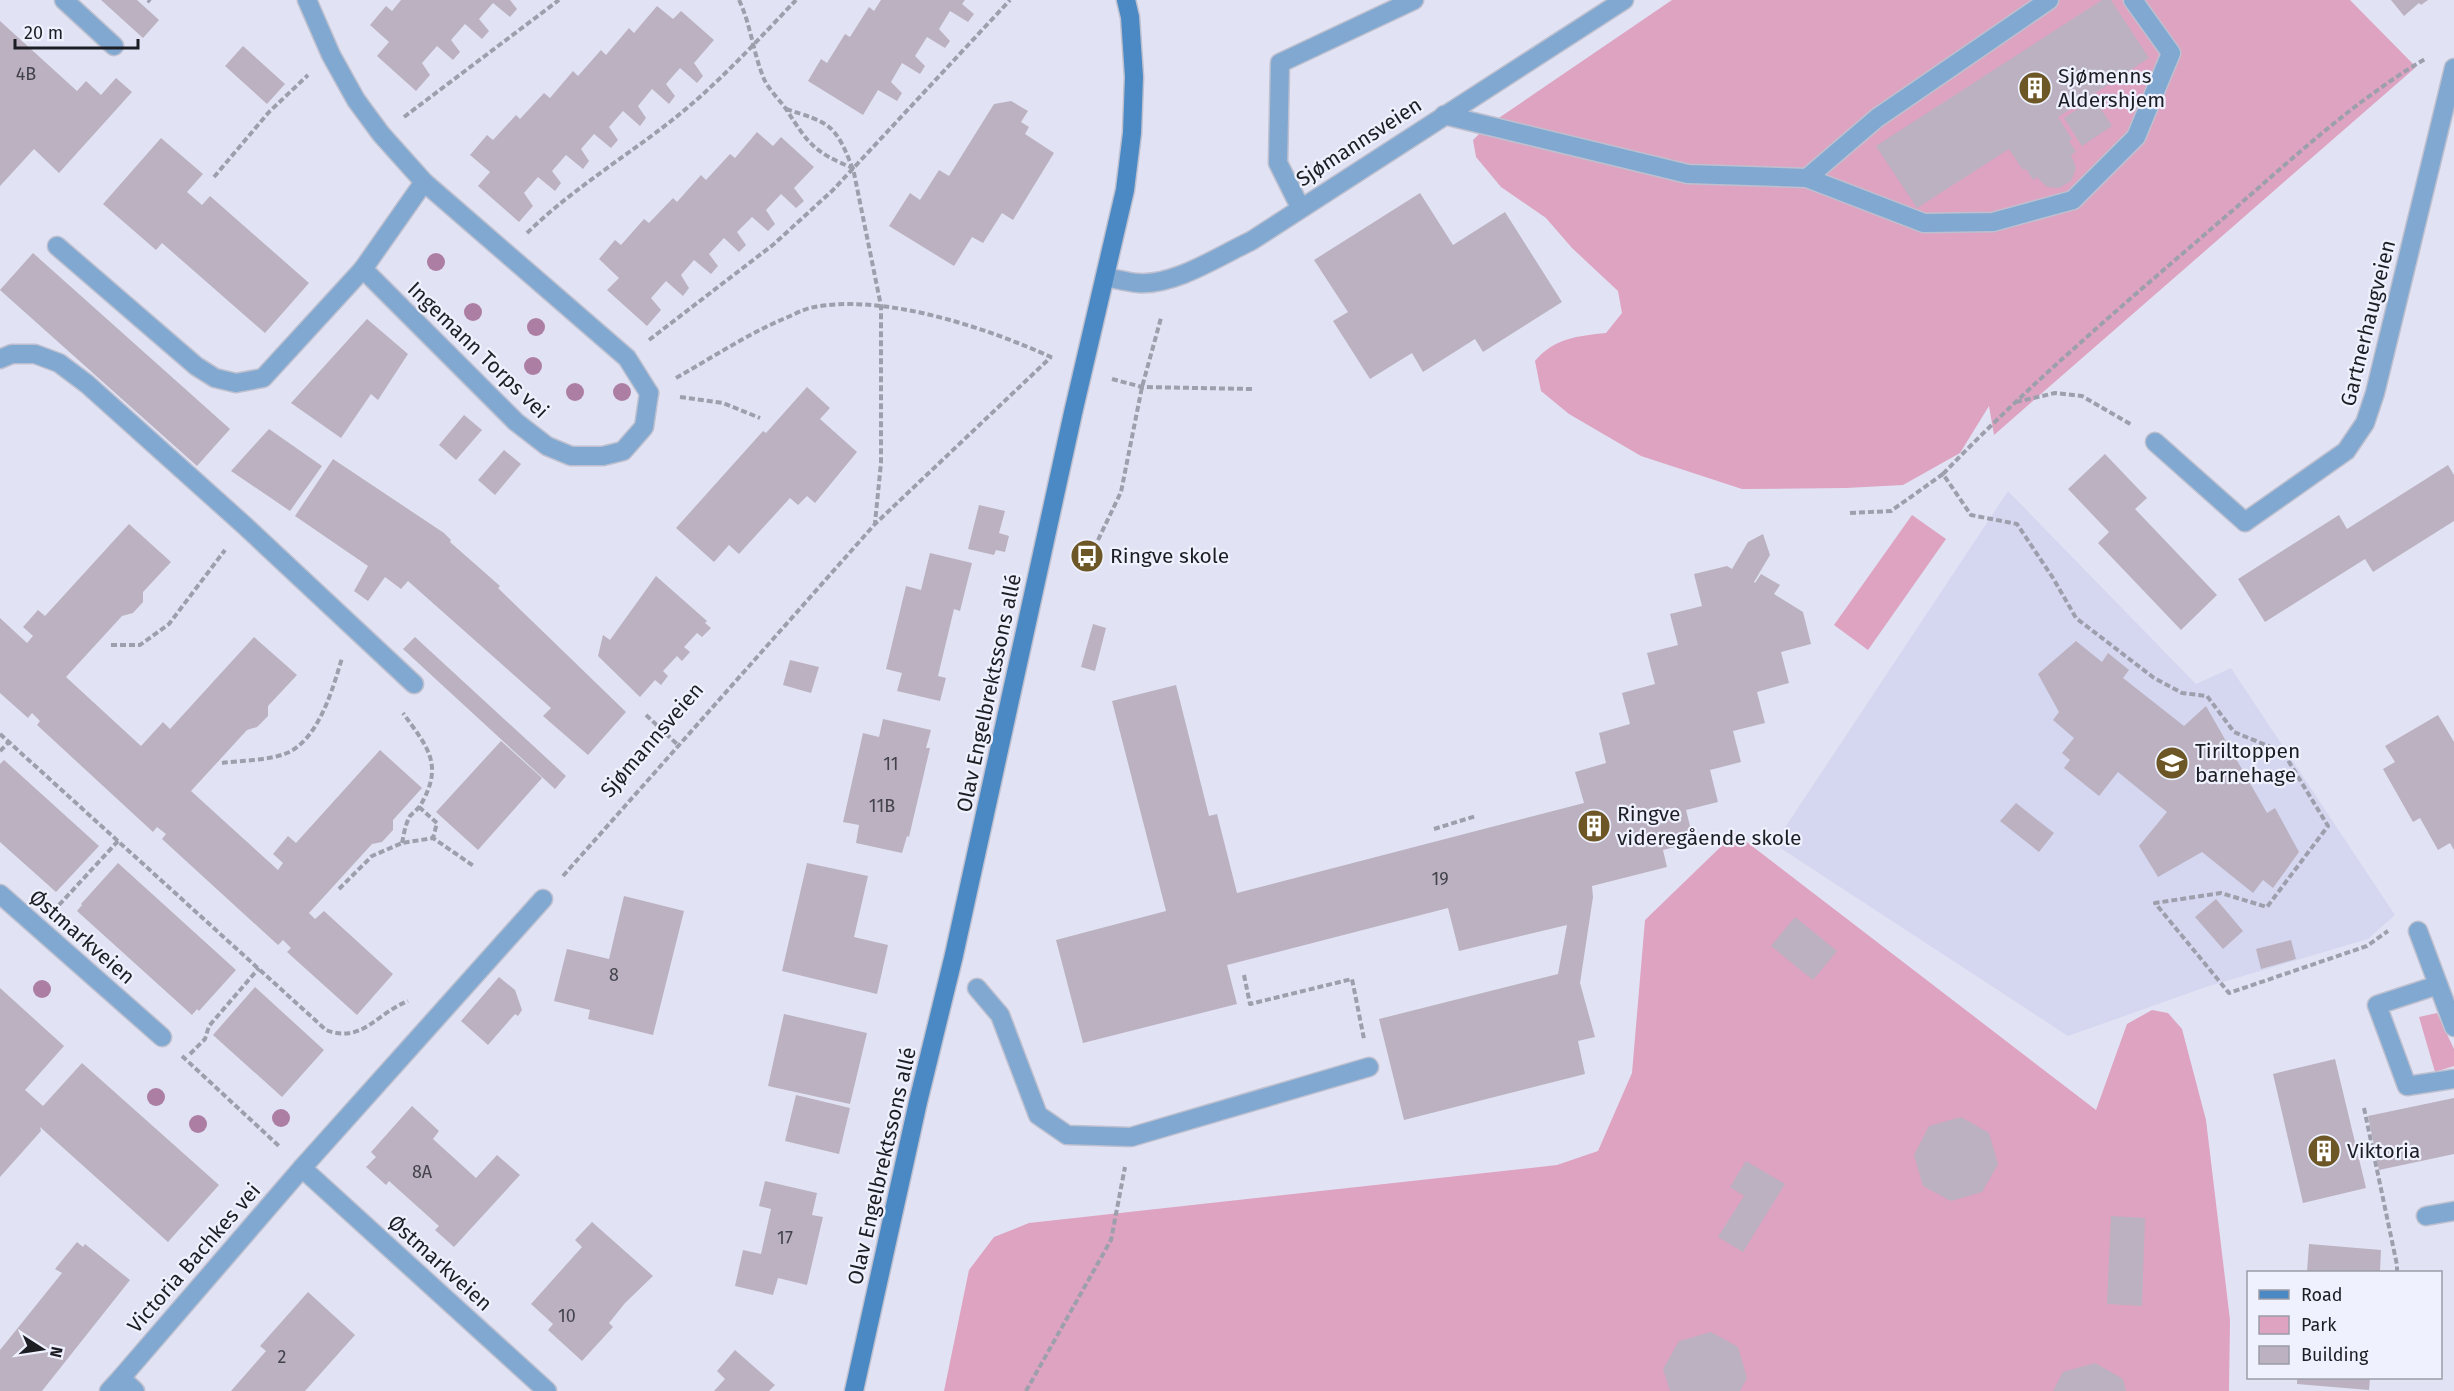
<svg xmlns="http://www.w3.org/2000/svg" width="2454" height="1391" viewBox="0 0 2454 1391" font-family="'Fira Sans',sans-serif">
  <rect width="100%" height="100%" fill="#e1e3f4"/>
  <polygon fill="#d5d7f0" points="2008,491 2196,684 2231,668 2395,915 2368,939 2206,987 2068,1036 1774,844"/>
  <g fill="#dda3c1">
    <path d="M1672 0H2350L2416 67 1994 435 1989 406 1960 453 1903 485 1846 488 1742 489 1641 456 1569 414 1541 391 1535 361C1554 338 1578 336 1606 333L1622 313 1618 291 1572 248 1546 218 1501 187 1476 157 1473 140 1487 126Z"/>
    <polygon points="1912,515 1946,539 1868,650 1834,625"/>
    <polygon points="1735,833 2096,1110 2127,1024 2152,1010 2168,1013 2182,1029 2206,1120 2230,1320 2229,1391 944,1391 969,1270 994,1237 1029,1223 1557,1165 1598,1151 1632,1073 1645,920"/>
    <polygon points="2437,1013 2454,1049 2454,1066 2435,1072 2419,1017"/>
  </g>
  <g fill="#bbb1c0">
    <polygon points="101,0 137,0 159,20 143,38"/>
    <polygon points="401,0 510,0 517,9 510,17 493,3 479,19 489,31 482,39 465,24 451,40 460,52 453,60 437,46 422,63 430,75 416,91 377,56 389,42 370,25 386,6 392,11"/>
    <polygon points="881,0 965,0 962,4 974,14 968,22 950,11 939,29 950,41 945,48 927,37 915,56 925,66 920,74 902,63 891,82 902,93 897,101 878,90 863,115 808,81 821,59 827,63 845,34 850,37 869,7 874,11"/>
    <polygon points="2102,0 2111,0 2149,58 2058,117 2072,139 2069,141 2076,152 2071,155 2076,168 2071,181 2059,188 2047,187 2037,177 2033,180 2026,169 2023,170 2009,149 1917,208 1876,146"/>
    <polygon points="2391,0 2428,0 2421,5 2419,3 2404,16"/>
    <polygon points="657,6 673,19 681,11 714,40 694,63 703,76 697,83 680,68 666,84 675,96 669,104 652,89 638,106 646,118 640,126 623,111 609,127 618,140 611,148 594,134 581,149 589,161 583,169 566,155 552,171 561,183 555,191 538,177 524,193 533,206 519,222 478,186 490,172 470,155 487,135 493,140 516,115 520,119 544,93 550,98 573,71 578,76 601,50 606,55 629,28 634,33"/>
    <polygon points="0,21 77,91 86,81 101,95 116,78 132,92 59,173 34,149 0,186"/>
    <polygon points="243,46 285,84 267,104 225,66"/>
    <polygon points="2094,98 2112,126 2082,146 2064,118"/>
    <polygon points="1011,101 1028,111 1021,122 1029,127 1025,134 1054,153 1013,220 1002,213 983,243 972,237 954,266 889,226 910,193 920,200 939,170 949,176 994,104"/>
    <polygon points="757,132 773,146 781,137 814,167 794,188 804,201 796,208 781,194 766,210 775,224 768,231 752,217 737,232 746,245 739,252 724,238 709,254 718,266 711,274 694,260 681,275 689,288 683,296 666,281 651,298 661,310 647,326 607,290 619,278 599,259 615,240 621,245 644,219 649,223 673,198 677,202 701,175 706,180 730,154 735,158"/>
    <polygon points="161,138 203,174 187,192 202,205 210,196 309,283 265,333 162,243 156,250 103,204"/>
    <polygon points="1420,193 1453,245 1505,212 1562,302 1483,352 1475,339 1423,372 1412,353 1370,379 1333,321 1348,312 1314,260"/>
    <polygon points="33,253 230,429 197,466 0,290"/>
    <polygon points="367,319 408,354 378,400 371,394 341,438 291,403"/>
    <polygon points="807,387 830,408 820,419 857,452 815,503 807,496 798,505 790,498 739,554 729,545 714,562 676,528 763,431 766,433"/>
    <polygon points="464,415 482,430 456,460 439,445"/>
    <polygon points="269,429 322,466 290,511 231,471"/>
    <polygon points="504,450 521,464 495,495 478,480"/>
    <polygon points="2105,454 2147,498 2135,509 2217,595 2181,630 2098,543 2109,532 2068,489"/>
    <polygon points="333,459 444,533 451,540 450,542 500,586 498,588 626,712 588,755 543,716 551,708 408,581 401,589 385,577 368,601 354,591 368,566 295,516"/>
    <polygon points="2448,465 2454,475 2454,521 2373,572 2365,559 2265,622 2238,579 2339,515 2347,529"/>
    <polygon points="979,505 1005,511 999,533 1009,536 1005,552 996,550 994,555 968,549"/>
    <polygon points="129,524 171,562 143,592 143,602 133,613 122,616 66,677 141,746 163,722 170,729 254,637 297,675 268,706 268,716 257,727 247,730 191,791 278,870 283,863 273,854 288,836 296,843 380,750 422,788 393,820 393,830 382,842 372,844 309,913 315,919 324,911 393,974 357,1015 287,952 291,948 283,940 278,945 162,839 166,834 157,827 153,832 37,725 40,721 32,713 28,718 0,693 0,618 27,643 33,636 23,627 38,610 45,616"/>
    <polygon points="1763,534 1770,555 1754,582 1755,583 1761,574 1780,585 1774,594 1803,612 1811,644 1781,652 1789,683 1757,692 1765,723 1733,731 1741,762 1710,770 1718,802 1686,810 1694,842 1663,850 1667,867 1592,886 1593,897 1580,983 1595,1037 1578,1041 1585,1074 1404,1120 1379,1019 1558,974 1567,925 1459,951 1448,908 1227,965 1237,1004 1083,1043 1056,940 1166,911 1112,701 1176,685 1209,816 1217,814 1237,893 1584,803 1575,772 1606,763 1599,733 1630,724 1622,693 1655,684 1647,653 1678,645 1670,614 1702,606 1694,574 1727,566 1732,569 1748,542"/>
    <polygon points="930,553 972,563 960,611 954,609 938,676 946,678 940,701 897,691 902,673 886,669 906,586 921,590"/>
    <polygon points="656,576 707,621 705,623 711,628 702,637 697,633 684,647 690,652 682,661 677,656 663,671 668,676 661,685 655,680 640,697 598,656 603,635 610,640"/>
    <polygon points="1093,624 1106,628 1095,671 1081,667"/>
    <polygon points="415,637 566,776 555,789 403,649"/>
    <polygon points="2076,641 2102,662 2108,653 2129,670 2123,678 2184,726 2206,706 2267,813 2275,808 2299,852 2273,888 2263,880 2253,893 2202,852 2158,877 2139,846 2167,812 2118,772 2099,796 2064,768 2070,760 2062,753 2074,738 2053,720 2059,712 2038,674"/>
    <polygon points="790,660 819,667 811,693 783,685"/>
    <polygon points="2438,715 2454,742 2454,850 2450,843 2438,850 2420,818 2413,822 2383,769 2395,762 2385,746"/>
    <polygon points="883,719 931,730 926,748 930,748 909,837 907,836 902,853 856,843 859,825 843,822 863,733 879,737"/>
    <polygon points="501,741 542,778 478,850 436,812"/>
    <polygon points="4,760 99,846 56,892 0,842 0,764"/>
    <polygon points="2016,803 2054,833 2039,852 2000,821"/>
    <polygon points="118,863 236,970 199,1011 197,1009 192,1015 77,911 82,905 81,904"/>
    <polygon points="807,863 868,876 854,937 888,945 877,994 782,971"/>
    <polygon points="624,896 684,911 653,1035 588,1019 590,1010 554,1001 567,949 609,959"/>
    <polygon points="2216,899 2243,931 2223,949 2195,917"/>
    <polygon points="1795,917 1837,951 1813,980 1771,946"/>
    <polygon points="2291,940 2296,959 2261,969 2256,949"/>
    <polygon points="499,977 515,990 522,1010 518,1016 515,1014 488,1045 461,1021"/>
    <polygon points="255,987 324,1050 282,1097 213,1035"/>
    <polygon points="0,988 64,1046 25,1090 43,1106 82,1063 219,1185 168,1242 40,1127 41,1131 0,1177"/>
    <polygon points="784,1014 867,1033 850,1104 768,1086"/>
    <polygon points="2335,1059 2366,1188 2303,1203 2273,1074"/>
    <polygon points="796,1095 850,1108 839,1154 785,1141"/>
    <polygon points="2454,1098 2454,1154 2379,1170 2368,1116"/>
    <polygon points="412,1106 439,1131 433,1139 476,1178 497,1155 520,1175 454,1247 435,1230 439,1226 389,1181 386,1185 366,1167 376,1157 371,1152"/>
    <polygon points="1961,1117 1989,1133 1998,1164 1982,1192 1951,1201 1923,1186 1914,1155 1929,1126"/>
    <polygon points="1746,1161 1785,1184 1743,1252 1718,1237 1744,1196 1730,1187"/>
    <polygon points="765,1181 817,1193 812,1215 823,1217 807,1285 778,1278 773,1295 735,1286 743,1250 761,1254 771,1209 759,1206"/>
    <polygon points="2111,1216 2145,1218 2142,1306 2107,1304"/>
    <polygon points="592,1222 653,1276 625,1303 609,1323 613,1327 582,1361 548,1330 553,1324 531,1304 582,1247 575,1240"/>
    <polygon points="77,1242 83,1247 85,1244 130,1280 42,1391 0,1391 0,1350 62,1273 55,1269"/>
    <polygon points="2309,1244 2381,1250 2380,1272 2307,1272"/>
    <polygon points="308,1292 355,1335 305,1391 231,1391 266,1351 260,1346"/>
    <polygon points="1711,1332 1738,1347 1747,1378 1740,1391 1670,1391 1663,1369 1679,1341"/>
    <polygon points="735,1350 775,1385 769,1391 714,1391 725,1379 717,1371"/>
    <polygon points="2095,1363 2123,1379 2126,1391 2053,1391 2063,1372"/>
    <polygon points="2297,1378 2370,1378 2369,1390 2297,1384"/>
  </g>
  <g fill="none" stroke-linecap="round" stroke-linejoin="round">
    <defs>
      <g id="lane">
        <polyline points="64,0 114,46"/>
        <polyline points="1444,115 1688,174 1807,178 1924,223 1993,222 2073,200 2136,137 2171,53 2133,0"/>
        <polyline points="1807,178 1877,118 2049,0"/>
        <polyline points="424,182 363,269 516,422 547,446 571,456 603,456 623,451 644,427 649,393"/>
        <polyline points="1300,207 1278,163 1280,63 1414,0"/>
        <polyline points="57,246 196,366 215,378 236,383 263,378 363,269"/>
        <polyline points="0,359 12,354 35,354 59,363 87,384 244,525 414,684"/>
        <polyline points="2155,442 2245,522"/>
        <polyline points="2438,985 2377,1005 2407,1086 2454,1079"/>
        <polyline points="977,988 1000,1015 1038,1115 1067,1135 1131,1137 1369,1067"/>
        <polyline points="2426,1216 2454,1211"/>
      </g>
      <g id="street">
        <polyline points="307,0 331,55 356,100 381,134 424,182 627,358 649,393"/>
        <path d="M1105 277C1116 279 1127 282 1138 283 1174 286 1219 256 1251 241L1624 0"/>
        <polyline points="2245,522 2346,451 2365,423 2375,393 2454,68"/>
        <polyline points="0,894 162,1037"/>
        <polyline points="2418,931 2454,1027"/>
        <polyline points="302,1168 547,1391"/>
        <polyline points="121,1378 302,1168 543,899"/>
        <polyline points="109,1391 121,1378 135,1391"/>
      </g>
      <polyline id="secondary" points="854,1391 918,1102 954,955 1073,413 1125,190 1132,133 1134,77 1130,17 1126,0"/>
    </defs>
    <use href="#lane" stroke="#bec0cf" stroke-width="21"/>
    <use href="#street" stroke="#bec0cf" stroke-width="21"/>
    <use href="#secondary" stroke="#bec0cf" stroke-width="21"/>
    <g stroke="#9e9fac" stroke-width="4" stroke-dasharray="6 3" stroke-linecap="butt">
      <polyline points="148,0 150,2"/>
      <path d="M739 0C751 25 753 53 764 79 769 90 779 99 786 109 808 143 813 152 853 168L881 306V463L875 523"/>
      <path d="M786 109C829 123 835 123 852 167"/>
      <polyline points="404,117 559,0"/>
      <polyline points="214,177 269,112 308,75"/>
      <path d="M527 233C571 190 624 158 671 121 715 87 758 40 796 0"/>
      <polyline points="649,340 774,244 833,190 1010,0"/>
      <path d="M676 378C713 357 749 333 788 317 795 314 802 310 810 308 881 292 988 328 1053 358"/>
      <polyline points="1112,379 1142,387 1252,389"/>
      <polyline points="680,397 723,403 760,418"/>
      <polyline points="2016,402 2055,393 2082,396 2132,425"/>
      <path d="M1943 474C2031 382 2129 300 2225 217 2289 162 2352 102 2425 59"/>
      <polyline points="1850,513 1891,511 1943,474 1971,515 2017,524 2053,578 2076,618 2154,678 2182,693 2207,696 2234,732 2283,752 2328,826 2267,907 2221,893 2155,903 2229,993 2367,946 2388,931"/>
      <polyline points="1098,540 1121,492 1142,387 1161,318"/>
      <polyline points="111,645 140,645 169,624 225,550"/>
      <polyline points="646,715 678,745"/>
      <path d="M0 734 326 1030C362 1044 377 1013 408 1001"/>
      <polyline points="0,751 9,742"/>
      <path d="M222 763C242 760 268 761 287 753 319 739 333 688 342 658"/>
      <polyline points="419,807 437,823 433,838"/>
      <polyline points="1434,829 1476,816"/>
      <path d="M402 843C404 834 405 825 410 816 413 813 417 810 420 806 445 764 427 747 403 713"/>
      <polyline points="563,876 875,524 1051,357"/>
      <polyline points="339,889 372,856 402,843 433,838 475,867"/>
      <polyline points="59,905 119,840"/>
      <polyline points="1244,975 1250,1004 1352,979 1364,1039"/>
      <polyline points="190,1054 205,1039 209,1026 259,968"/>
      <polyline points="182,1056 280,1147"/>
      <polyline points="2364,1108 2397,1265 2397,1272"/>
      <polyline points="1026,1391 1111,1240 1125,1167"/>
    </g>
    <use href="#lane" stroke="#80a8d1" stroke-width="18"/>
    <use href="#street" stroke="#80a8d1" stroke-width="18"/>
    <use href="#secondary" stroke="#4a89c4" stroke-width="18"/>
  </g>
  <g fill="#ad7ea3">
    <circle cx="436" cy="262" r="9"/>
    <circle cx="473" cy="312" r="9"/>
    <circle cx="536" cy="327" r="9"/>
    <circle cx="533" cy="366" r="9"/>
    <circle cx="575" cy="392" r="9"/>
    <circle cx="622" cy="392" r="9"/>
    <circle cx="42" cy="989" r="9"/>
    <circle cx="156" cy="1097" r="9"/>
    <circle cx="281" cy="1118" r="9"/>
    <circle cx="198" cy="1124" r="9"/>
  </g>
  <defs>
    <symbol id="building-disc" viewBox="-11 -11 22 22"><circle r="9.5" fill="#6d5726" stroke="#eff1fe"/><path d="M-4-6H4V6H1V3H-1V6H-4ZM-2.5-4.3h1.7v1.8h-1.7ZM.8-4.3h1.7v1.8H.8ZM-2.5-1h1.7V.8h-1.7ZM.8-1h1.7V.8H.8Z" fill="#fff"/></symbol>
    <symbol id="bus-disc" viewBox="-11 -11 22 22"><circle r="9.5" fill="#6d5726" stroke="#eff1fe"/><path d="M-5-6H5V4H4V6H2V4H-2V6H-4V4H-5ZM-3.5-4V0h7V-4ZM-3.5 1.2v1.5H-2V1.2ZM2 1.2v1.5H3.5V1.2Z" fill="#fff"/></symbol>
    <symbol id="school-disc" viewBox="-11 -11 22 22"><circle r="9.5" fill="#6d5726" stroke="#eff1fe"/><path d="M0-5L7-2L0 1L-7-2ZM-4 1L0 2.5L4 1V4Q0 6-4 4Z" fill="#fff"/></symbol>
  </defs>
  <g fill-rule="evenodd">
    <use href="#building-disc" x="2016" y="69" width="38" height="38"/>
    <use href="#bus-disc" x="1068" y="537" width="38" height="38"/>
    <use href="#school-disc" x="2153" y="744" width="38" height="38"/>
    <use href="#building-disc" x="1575" y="807" width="38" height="38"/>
    <use href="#building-disc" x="2305" y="1132" width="38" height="38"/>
  </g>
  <g text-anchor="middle" stroke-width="4.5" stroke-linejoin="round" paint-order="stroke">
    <g font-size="18" fill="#44434b">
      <text x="26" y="80">4B</text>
      <text x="891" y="770">11</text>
      <text x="882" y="812">11B</text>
      <text x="1440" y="885">19</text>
      <text x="614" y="981">8</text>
      <text x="422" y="1178">8A</text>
      <text x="785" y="1244">17</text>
      <text x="567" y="1322">10</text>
      <text x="282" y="1363">2</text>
    </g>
    <g font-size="21" fill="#1d1e24" stroke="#eff1fe" text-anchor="start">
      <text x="2058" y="83">Sjømenns<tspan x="2058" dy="24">Aldershjem</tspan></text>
      <text x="1110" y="563">Ringve skole</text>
      <text x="2195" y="758">Tiriltoppen<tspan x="2195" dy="24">barnehage</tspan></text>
      <text x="1617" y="821">Ringve<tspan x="1617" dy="24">videregående skole</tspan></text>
      <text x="2347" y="1158">Viktoria</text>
    </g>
    <g font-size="21" fill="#1d1e24" stroke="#eff1fe">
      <text transform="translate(1359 142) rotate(-33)" y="7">Sjømannsveien</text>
      <text transform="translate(2368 323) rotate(-76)" y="7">Gartnerhaugveien</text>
      <text transform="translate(478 350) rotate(44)" y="7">Ingemann Torps vei</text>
      <text transform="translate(989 693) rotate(-78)" y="7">Olav Engelbrektssons allé</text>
      <text transform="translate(652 740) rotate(-49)" y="7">Sjømannsveien</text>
      <text transform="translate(82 937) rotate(41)" y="7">Østmarkveien</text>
      <text transform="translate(882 1166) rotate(-77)" y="7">Olav Engelbrektssons allé</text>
      <text transform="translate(194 1258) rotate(-49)" y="7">Victoria Bachkes vei</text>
      <text transform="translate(440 1263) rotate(42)" y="7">Østmarkveien</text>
    </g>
  </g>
  <rect x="2247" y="1271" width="195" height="108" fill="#eff1fe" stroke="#9b9da7" stroke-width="1.5"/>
  <rect x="2259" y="1290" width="30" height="9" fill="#4a89c4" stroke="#9b9da7" stroke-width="1.5"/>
  <text x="2301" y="1301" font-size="18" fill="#1d1e24">Road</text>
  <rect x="2259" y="1316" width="30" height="18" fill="#dda3c1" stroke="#9b9da7" stroke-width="1.5"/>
  <text x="2301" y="1331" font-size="18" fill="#1d1e24">Park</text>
  <rect x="2259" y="1346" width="30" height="18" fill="#bbb1c0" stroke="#9b9da7" stroke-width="1.5"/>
  <text x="2301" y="1361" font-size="18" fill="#1d1e24">Building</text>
  <g transform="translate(42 1349) rotate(102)" stroke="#eff1fe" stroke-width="4.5" paint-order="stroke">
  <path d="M0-4.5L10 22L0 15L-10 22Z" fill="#1d1e24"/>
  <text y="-9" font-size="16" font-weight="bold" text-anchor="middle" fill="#1d1e24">N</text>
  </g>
  <path d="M15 39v9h123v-9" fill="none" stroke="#1d1e24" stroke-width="3"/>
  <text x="24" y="39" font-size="18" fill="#1d1e24" stroke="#eff1fe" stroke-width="4.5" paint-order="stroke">20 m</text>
</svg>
